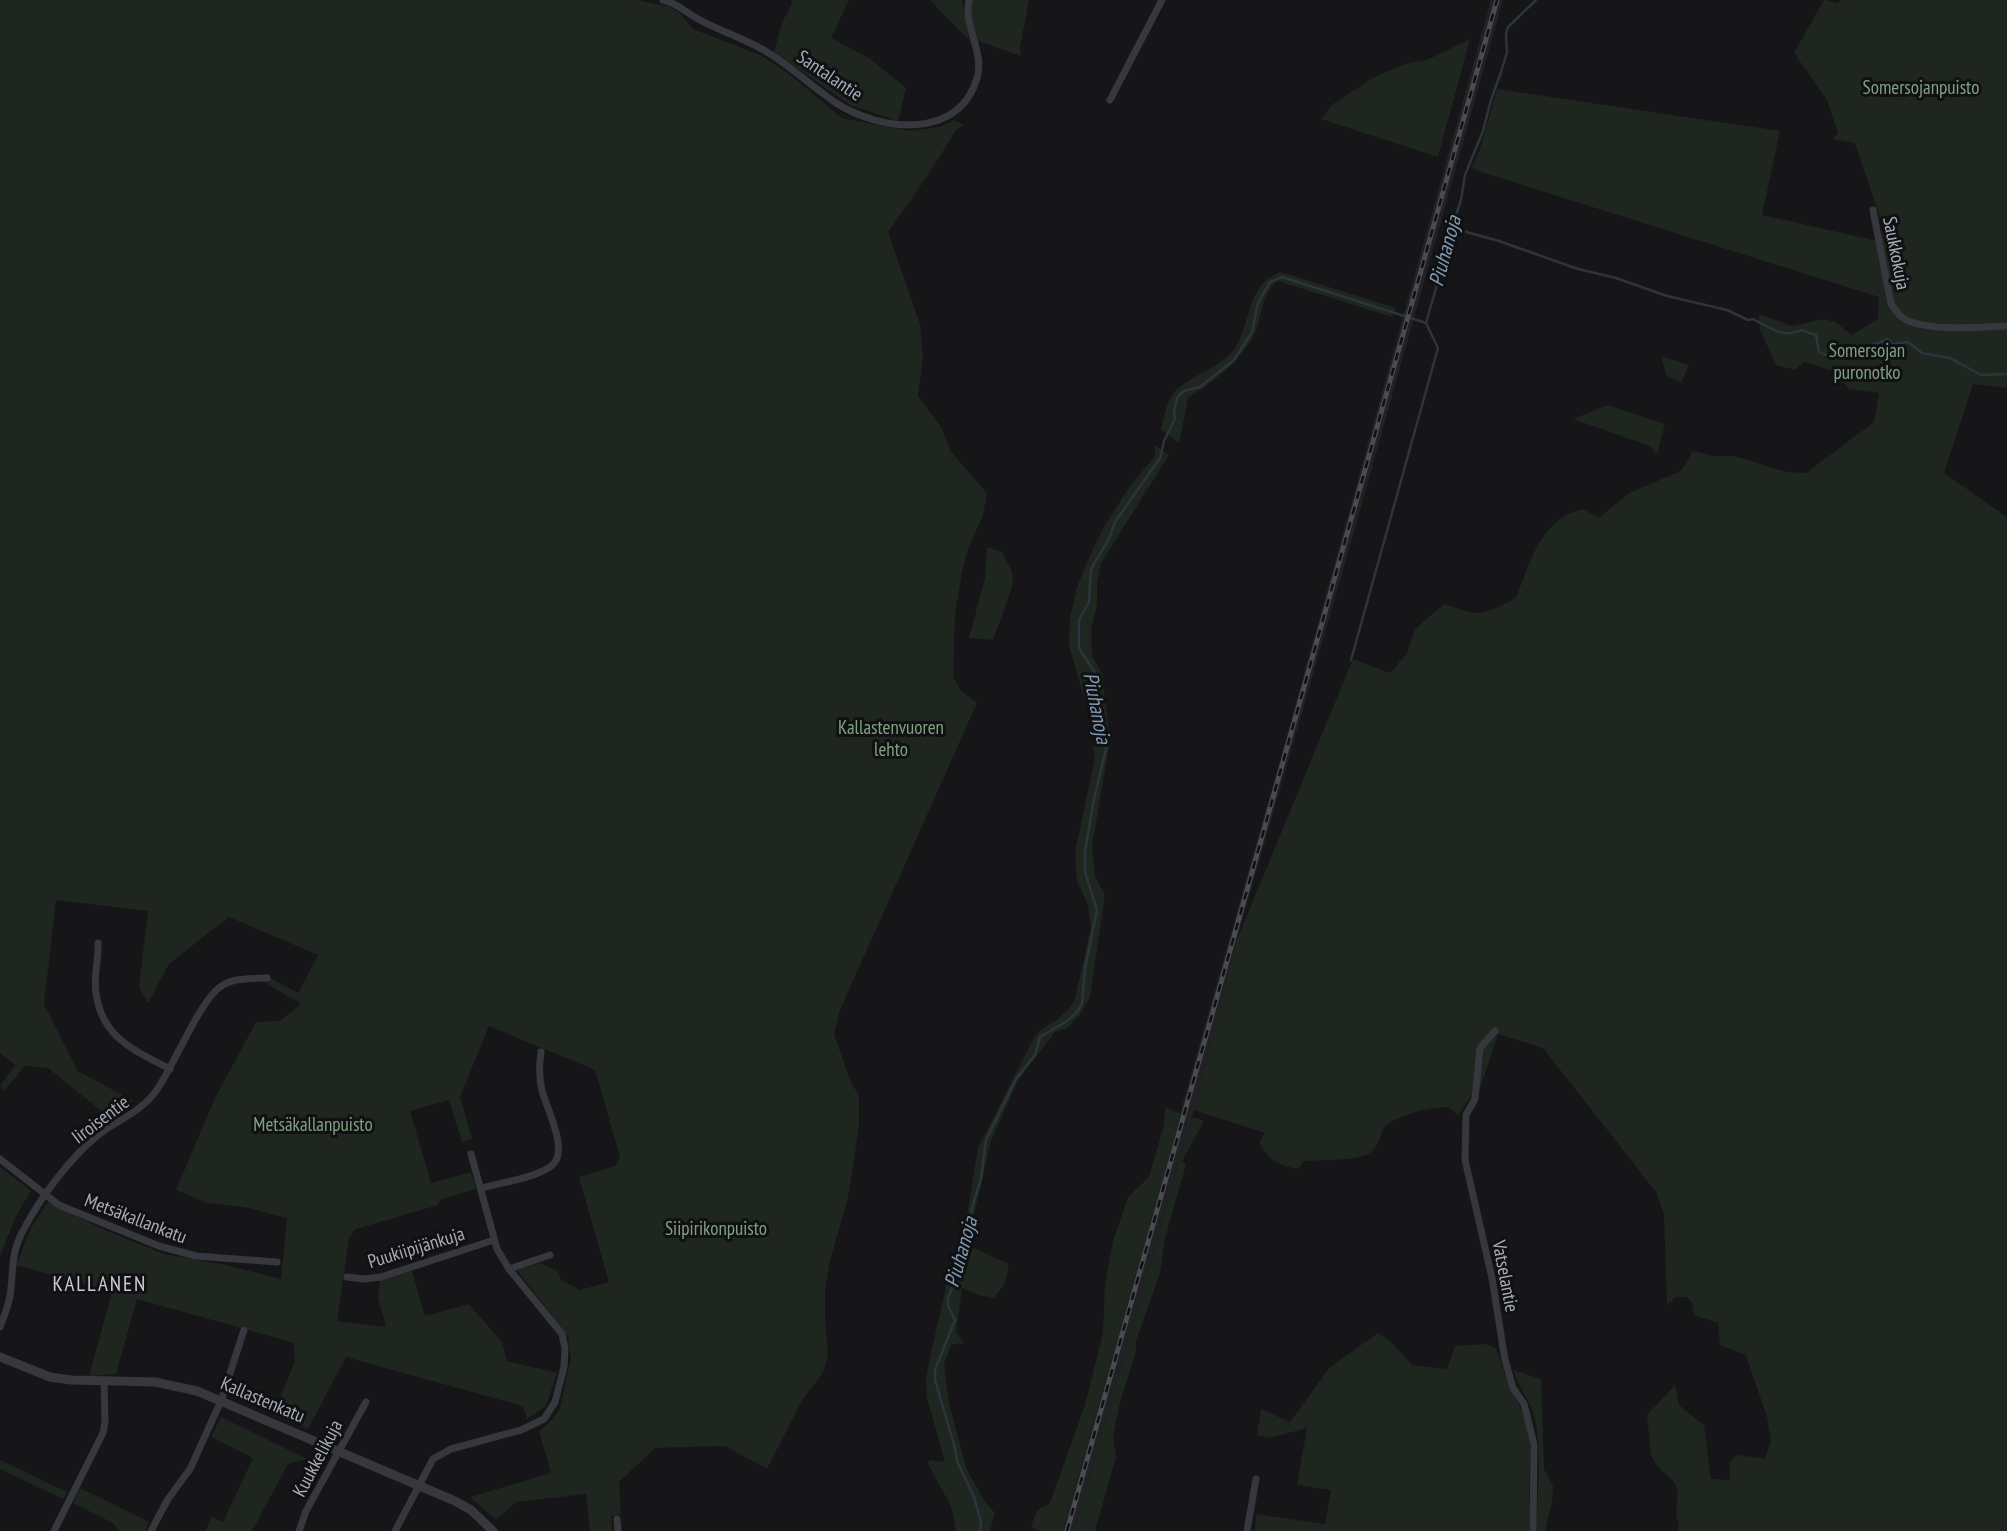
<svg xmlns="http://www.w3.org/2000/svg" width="2007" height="1531" viewBox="0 0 2007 1531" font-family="'PT Sans Narrow',sans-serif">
  <rect width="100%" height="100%" fill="#161618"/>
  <polygon fill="#222225" points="1491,0 1503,0 1354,532 1236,942 1194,1110 1074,1531 1062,1531 1281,756"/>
  <g fill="#1e261f">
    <polygon points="0,0 637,0 670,7 680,13 693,29 762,56 789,74 842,118 909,131 940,127 954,120 964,125 957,129 924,181 888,232 920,324 923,358 918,396 941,427 951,452 987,493 983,515 967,552 962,572 955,614 953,677 961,691 977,703 840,1010 834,1034 851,1083 859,1095 859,1127 848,1198 830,1261 825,1289 825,1317 828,1354 824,1371 801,1402 767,1469 725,1446 655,1448 619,1482 621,1514 611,1516 612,1531 590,1531 586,1494 516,1502 496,1520 470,1497 551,1473 539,1431 553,1419 560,1408 571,1358 568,1337 517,1270 540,1263 558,1271 561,1280 580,1290 609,1282 579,1177 615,1166 620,1157 595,1070 489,1026 460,1097 472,1139 462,1142 449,1100 410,1111 431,1183 471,1172 476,1189 441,1199 438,1205 356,1229 349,1238 337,1321 386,1327 378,1297 380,1280 412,1271 425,1316 469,1304 502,1342 507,1361 557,1373 546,1406 527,1419 523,1406 346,1357 308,1429 273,1415 295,1361 294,1343 137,1299 116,1374 89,1376 112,1292 16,1265 31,1228 48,1202 107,1231 164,1254 226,1265 281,1279 287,1218 244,1207 207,1203 176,1190 215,1098 256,1022 280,1021 301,1004 267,984 271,978 298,993 318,955 229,917 169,964 148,1003 139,987 148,911 56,900 44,1004 78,1071 133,1101 109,1117 48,1068 25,1066 5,1090 0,1086 15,1065 0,1053"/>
    <polygon points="791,0 849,0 831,38 872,60 906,88 898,121 850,105 774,52 782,23 792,3"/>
    <polygon points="930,0 962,0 969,40"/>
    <polygon points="972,0 1029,0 1020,47 1021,56 976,40 970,15"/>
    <path d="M1824 0 1837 3 1841 0H2007V388L1973 384 1944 473 2007 517V1531H1678L1679 1525 1676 1515 1678 1492 1675 1483 1657 1466 1651 1455 1647 1415 1675 1385 1679 1405 1704 1425 1711 1479 1730 1480V1462L1737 1455 1765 1459 1771 1441 1767 1417 1746 1355 1720 1345 1718 1323 1694 1315 1692 1303 1687 1297H1675L1667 1305 1664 1214 1656 1192 1543 1048 1498 1034 1479 1091 1470 1098 1458 1115C1457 1114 1451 1109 1450 1108 1437 1104 1391 1117 1384 1128 1378 1137 1380 1148 1368 1154 1354 1161 1321 1160 1304 1161L1298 1169C1276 1164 1270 1162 1259 1142L1265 1133 1194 1110 1236 942 1353 659 1390 673 1407 653 1415 629 1444 604C1482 617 1481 616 1516 598 1530 562 1541 518 1583 509L1599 518 1629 493 1681 471 1693 451 1713 456H1734L1787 472 1806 473 1874 422 1879 393 1849 389 1833 371 1804 362 1795 370 1776 365 1760 330 1759 314 1792 326 1823 319 1835 322 1852 335 1878 319 1879 297 1475 170 1472 167 1479 152 1497 89 1780 131 1762 215 1882 242V223L1855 143 1833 139 1838 133 1827 100 1794 53Z"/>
    <polygon points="1470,39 1438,157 1321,119 1333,104 1373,78 1405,64 1427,60"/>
    <path d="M1281 272 1396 308 1392 317 1278 281C1260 294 1263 318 1254 335 1238 363 1215 381 1188 398L1179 444 1161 429C1164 418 1166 402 1174 393 1189 375 1220 369 1235 348 1252 322 1245 285 1281 272Z"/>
    <polygon points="1661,356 1689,365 1681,383 1666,375"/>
    <polygon points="1608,405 1665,424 1657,454 1650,446 1573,419"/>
    <polygon points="1155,445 1169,455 1101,563 1097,583 1097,605 1091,629 1092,656 1102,673 1110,740 1092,846 1095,876 1105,895 1090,997 1080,1015 1067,1028 1055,1032 1018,1080 991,1141 967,1245 1009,1264 1005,1283 994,1298 978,1295 962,1288 956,1333 964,1343 951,1345 944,1364 949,1404 967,1470 984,1500 995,1513 990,1531 956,1531 951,1506 928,1464 929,1460 945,1462 927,1398 926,1378 930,1357 951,1265 967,1215 978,1148 1031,1043 1040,1030 1058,1019 1074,1003 1091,927 1088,905 1077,881 1075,852 1095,758 1091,721 1069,646 1070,617 1077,587 1091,553 1105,525 1130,486 1155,456"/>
    <path d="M987 547 1002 552C1005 559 1012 569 1013 577 1015 585 997 628 993 640L969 638 985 578Z"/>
    <polygon points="1165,1107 1181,1114 1062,1531 1039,1531 1031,1527 1037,1510 1050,1503 1084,1408 1103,1333 1105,1285 1113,1241 1128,1197 1149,1177 1164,1125"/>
    <polygon points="1192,1117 1204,1121 1182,1161 1186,1164 1165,1239 1160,1273 1136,1341 1136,1352 1120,1402 1113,1436 1116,1457 1095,1531 1074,1531"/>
    <polygon points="0,1167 31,1191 16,1216 0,1256"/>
    <polygon points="1378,1333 1393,1344 1412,1365 1447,1369 1455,1346 1486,1344 1496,1349 1507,1380 1526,1419 1530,1437 1529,1531 1255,1531 1256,1514 1325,1524 1331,1490 1297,1485 1307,1428 1270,1438 1257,1435 1261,1409 1290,1422 1330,1367"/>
    <path d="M1513 1370 1541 1379 1544 1469 1553 1486 1552 1502 1545 1531H1536C1537 1496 1543 1449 1534 1415 1529 1400 1519 1386 1513 1370Z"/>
    <polygon points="221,1417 307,1459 288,1464 252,1531 205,1531 212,1517 223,1522 253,1458 211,1437"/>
    <polygon points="0,1460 67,1492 63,1499 0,1469"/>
    <polygon points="80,1488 149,1522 145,1531 118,1531 113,1523 73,1503"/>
  </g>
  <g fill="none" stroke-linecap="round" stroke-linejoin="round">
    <g stroke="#2c353c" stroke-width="2.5">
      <path d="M1452 228 1499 241 1578 269 1616 278 1667 296 1727 310 1748 320 1753 319C1769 327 1784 339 1801 330L1816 335 1819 352 1829 356 1839 351 1849 354 1852 349H1863L1888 339 1892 344 1908 342 1922 353 1950 358 1981 375 2007 374"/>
      <polyline points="1351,660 1438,348 1426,323"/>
      <polyline points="980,1531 981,1522 974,1497 957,1461 955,1448 935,1380 935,1370 955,1320 948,1306 948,1298 955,1282 974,1201 981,1179 986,1140 1016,1079 1035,1055 1040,1037 1067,1021 1077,1012 1082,1004 1085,968 1097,910 1085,872 1085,851 1094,799 1106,749 1094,671 1079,648 1079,620 1089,602 1091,569 1109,539 1115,522 1160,458 1164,441 1175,419 1174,410 1178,396 1184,391 1200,387 1234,360 1252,332 1258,303 1270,282 1282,277 1426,323 1446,253 1446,245 1461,200 1465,175 1483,131 1491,100 1501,72 1507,52 1506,34 1508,27 1536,0"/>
    </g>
    <g stroke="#37383d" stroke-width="7">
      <path d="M663 0C678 3 686 13 700 20 722 32 746 39 767 52 792 67 812 87 836 103 880 131 959 141 977 78 985 52 963 27 969 0"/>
      <polyline points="1110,100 1162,0"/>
      <path d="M1873 210 1891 304C1897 312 1901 319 1911 322 1939 331 1978 327 2007 326"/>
      <path d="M98 943C99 959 93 977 96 993 102 1038 134 1050 170 1069"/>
      <polyline points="1495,1031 1480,1048 1475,1099 1466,1115 1465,1160 1492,1278 1505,1360 1513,1388 1524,1404 1534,1444 1533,1531"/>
      <polyline points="0,1159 59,1205 159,1246 196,1256 277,1262"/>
      <path d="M482 1188C503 1182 531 1179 550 1167 571 1154 547 1109 542 1091 539 1078 539 1065 541 1052"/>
      <polyline points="509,1269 550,1255"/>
      <polyline points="347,1277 364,1279 381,1277 494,1240"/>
      <path d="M0 1327C4 1317 8 1306 10 1296 14 1270 10 1253 24 1229 40 1198 70 1158 97 1136 117 1120 140 1113 156 1091 174 1066 199 1002 220 987 234 977 251 979 267 978"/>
      <polyline points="617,1519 618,1531"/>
      <polyline points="54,1531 103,1433 105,1422 104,1382"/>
      <polyline points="151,1531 168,1499 190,1469 221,1401 244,1330"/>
      <polyline points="299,1531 306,1511 366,1402"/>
      <polyline points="395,1531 433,1459 451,1449 521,1430 544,1419 555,1402 564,1367 565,1348 562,1334 509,1269 497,1249 471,1154"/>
      <polyline points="1247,1531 1256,1479"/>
    </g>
    <polyline stroke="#37383d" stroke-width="9" points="0,1357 50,1377 71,1380 155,1382 197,1391 455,1501 471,1510 493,1531"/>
    <defs>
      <polyline id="rail" points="1067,1531 1497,0"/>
    </defs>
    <use href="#rail" stroke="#4a4c52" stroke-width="5"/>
    <use href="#rail" stroke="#111113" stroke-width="2.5" stroke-dasharray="8" stroke-linecap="butt"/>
  </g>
  <g text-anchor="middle" stroke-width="6" stroke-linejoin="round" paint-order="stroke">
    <g font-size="19" fill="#a8adb8" stroke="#111113">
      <text transform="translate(830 75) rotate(34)" y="7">Santalantie</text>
      <text transform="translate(1897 253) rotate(79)" y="7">Saukkokuja</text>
      <text transform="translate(100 1119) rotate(-37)" y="7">Iiroisentie</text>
      <text transform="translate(136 1218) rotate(21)" y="7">Metsäkallankatu</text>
      <text transform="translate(416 1247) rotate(-17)" y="7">Puukiipijänkuja</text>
      <text transform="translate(1506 1276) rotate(79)" y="7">Vatselantie</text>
      <text transform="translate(263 1399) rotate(23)" y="7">Kallastenkatu</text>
      <text transform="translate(317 1458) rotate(-62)" y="7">Kuukkelikuja</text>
    </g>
    <g font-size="19" fill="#7fa381" stroke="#111113">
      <text x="1921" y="94">Somersojanpuisto</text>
      <text x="1867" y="357">Somersojan<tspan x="1867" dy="22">puronotko</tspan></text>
      <text x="891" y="734">Kallastenvuoren<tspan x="891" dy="22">lehto</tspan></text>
      <text x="313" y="1131">Metsäkallanpuisto</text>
      <text x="716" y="1235">Siipirikonpuisto</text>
    </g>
    <g font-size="21" font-style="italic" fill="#7f9bb3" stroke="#111113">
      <text transform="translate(1445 251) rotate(-75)" y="7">Piuhanoja</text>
      <text transform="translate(1097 708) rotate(79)" y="7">Piuhanoja</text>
      <text transform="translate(961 1252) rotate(-74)" y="7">Piuhanoja</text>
    </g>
    <g font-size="21" letter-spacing="2" fill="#c9ccd4" stroke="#111113">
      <text x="100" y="1291">KALLANEN</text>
    </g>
  </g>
</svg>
